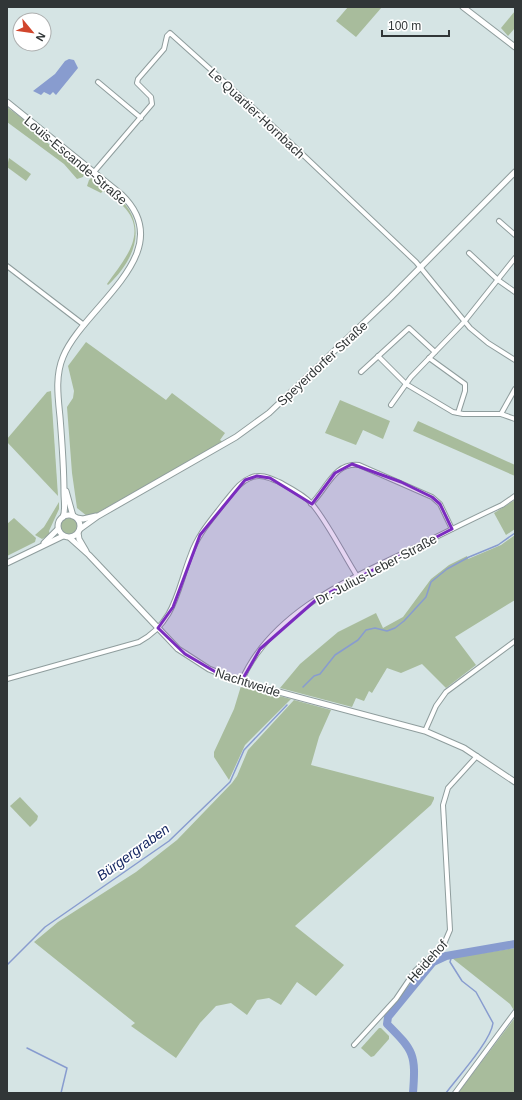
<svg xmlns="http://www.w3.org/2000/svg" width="522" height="1100" viewBox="0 0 522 1100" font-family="Helvetica,sans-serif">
  <rect width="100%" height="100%" fill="#d5e4e4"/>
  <g fill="#a8bc9c">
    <polygon points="348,7 382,7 356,37 336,21"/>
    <polygon points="515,11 515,28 508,36 501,28"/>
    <polygon points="7,107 31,125 44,140 55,149 58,148 83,168 85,171 83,177 77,179 64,164 7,122"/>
    <polygon points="9,158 31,174 26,181 7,167"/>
    <path d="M92 177C103 186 115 193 124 203 148 231 131 264 108 285L107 284C123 261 150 233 123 206 118 200 110 196 103 191L101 193 87 186 89 180Z"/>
    <polygon points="86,342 166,400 172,393 225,433 220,440 223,442 97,513 87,516 77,508 72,473 67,407 73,398 74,391 68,366"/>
    <polygon points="51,391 58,496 7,442 7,439 47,392"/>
    <polygon points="340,400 390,421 383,439 363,430 356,445 325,433"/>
    <polygon points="418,421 515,465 515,476 413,431"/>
    <polygon points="515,500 515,529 506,535 494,513"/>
    <polygon points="59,502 59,509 49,531 50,535 42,539 35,535 44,527"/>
    <circle cx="69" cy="527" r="9"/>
    <polygon points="14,518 36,538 35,542 7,556 7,524"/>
    <polygon points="515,535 515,600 455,637 476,665 446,688 422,664 401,673 387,668 372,693 369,691 364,701 356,698 352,707 280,688 300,664 338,632 376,613 383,628 403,617 431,579 449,565 467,556 468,559 501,545"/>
    <polygon points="241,686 291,699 245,745 229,780 214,757 214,752 234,709"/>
    <polygon points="294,700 331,710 319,737 311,765 434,797 434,799 431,805 295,926 344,965 316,996 297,982 281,1005 269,998 257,1000 247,1015 231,1003 216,1006 200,1023 176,1058 131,1026 135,1023 34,942 58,922 136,872 177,840 232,783 237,776 248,750"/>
    <polygon points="20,797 38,816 37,820 30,827 10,806"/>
    <polygon points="515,948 515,1012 510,1004 452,958"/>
    <polygon points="515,1015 515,1093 458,1093 514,1019"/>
    <polygon points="379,1028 381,1028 389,1036 389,1039 374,1056 371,1057 361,1048"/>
  </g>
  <polygon fill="#889ccf" points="69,59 74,60 78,68 56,95 53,92 50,95 44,92 41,95 33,91 55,74 65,61"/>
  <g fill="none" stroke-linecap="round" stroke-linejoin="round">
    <g stroke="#889ccf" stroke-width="1.5">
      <polyline points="303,687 314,676 320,674 335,655 358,640 366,630 375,628 387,631 395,628 404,621 426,597 431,582 447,569 469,557 498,545 515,533"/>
      <polyline points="7,965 45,927 169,841 230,782 244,750 287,705"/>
      <polyline points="27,1048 67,1068 61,1093"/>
      <path d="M446 1093C457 1078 491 1041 493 1023L476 992 462 981 450 962 452 955"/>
    </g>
    <path stroke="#889ccf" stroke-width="8" d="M413 1093C416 1054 414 1051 387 1024L388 1017 433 962 446 956 515 944"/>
    <defs>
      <g id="minor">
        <polyline points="98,82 141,118"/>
        <polyline points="94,172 152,104 151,97 137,83 138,79 164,49 167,36 170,33 260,114 416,262 470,328 488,343 515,360"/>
        <polyline points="499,221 515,235"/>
        <polyline points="469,253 498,280 515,292"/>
        <polyline points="7,266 84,325"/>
        <polyline points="378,356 406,384 453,412 463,414 501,414 515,419"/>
        <polyline points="429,358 465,384 465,391 458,413"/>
        <polyline points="361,372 409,328 435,352"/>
        <polyline points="391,405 411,377 464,322 515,258"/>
        <polyline points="501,414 515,389"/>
        <path d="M311 504C327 489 334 462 359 465L432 497 440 504 452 529"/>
        <path d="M7 679 139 642C176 622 177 589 191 554 198 534 212 519 224 503 232 494 239 482 250 478 260 473 270 478 279 482 290 488 303 494 312 504 328 523 343 554 357 576"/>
        <path d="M241 682C270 613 349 579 412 549 442 534 472 519 502 505L515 496"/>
        <polyline points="425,731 436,706 446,692 515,641"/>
        <polyline points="354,1045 396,999 415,971 444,944 450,930 443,805 448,788 477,756"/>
        <polyline points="455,1093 515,1012"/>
      </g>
      <g id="tertiary">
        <polyline points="463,7 515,47"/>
        <path d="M7 102 122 195C181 253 83 307 63 357 55 376 58 397 60 417 62 442 64 468 64 493 64 501 66 510 63 517"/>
        <polyline points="66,491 73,516"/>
        <circle cx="69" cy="526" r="11"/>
        <polyline points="77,518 83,519 96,516"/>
        <polyline points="80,529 98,516 236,437 269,413 391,297 515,172"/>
        <polyline points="78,533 79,539 86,551"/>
        <polyline points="70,538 89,555 178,649 209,669 241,682 425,731 464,748 515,782"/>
        <polyline points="44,543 58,529"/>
        <polyline points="7,563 63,536"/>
      </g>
    </defs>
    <use href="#minor" stroke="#8f9d9d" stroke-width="6"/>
    <use href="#tertiary" stroke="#8f9d9d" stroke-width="7"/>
    <use href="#minor" stroke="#fff" stroke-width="4"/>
    <use href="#tertiary" stroke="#fff" stroke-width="5"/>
  </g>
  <path fill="#7b2cbf" fill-opacity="0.2" stroke="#7b2cbf" stroke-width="3" stroke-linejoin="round" d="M352 464 401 482 432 497 440 504 452 529 317 599 260 649 241 682 219 674 185 654 158 628 173 607 200 535 245 480 257 476 270 478 312 504 335 473Z"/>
  <g text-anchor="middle" stroke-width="3.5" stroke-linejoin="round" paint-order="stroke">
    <g font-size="13" fill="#313637" stroke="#fff">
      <text transform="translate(257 113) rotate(43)" y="5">Le Quartier-Hornbach</text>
      <text transform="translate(76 160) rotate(40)" y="5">Louis-Escande-Straße</text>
      <text transform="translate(322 363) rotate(-43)" y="5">Speyerdorfer Straße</text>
      <text transform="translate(376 569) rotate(-28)" y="5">Dr.-Julius-Leber-Straße</text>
      <text transform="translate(248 682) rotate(18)" y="5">Nachtweide</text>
      <text transform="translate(427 961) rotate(-48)" y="5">Heidehof</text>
    </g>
    <g font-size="14" font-style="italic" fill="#152762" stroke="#fff">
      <text transform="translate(133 852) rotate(-36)" y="5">Bürgergraben</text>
    </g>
  </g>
  <rect width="522" height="1100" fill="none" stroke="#313637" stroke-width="16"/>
  <g transform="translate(32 32) rotate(119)"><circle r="19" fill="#ffffff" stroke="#adafaf"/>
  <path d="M0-3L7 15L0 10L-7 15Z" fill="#d1462d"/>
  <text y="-6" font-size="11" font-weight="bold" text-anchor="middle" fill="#313637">N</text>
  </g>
  <path d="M382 30v6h67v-6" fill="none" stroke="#313637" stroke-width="2"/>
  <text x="388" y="30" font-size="12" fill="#313637" stroke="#ffffff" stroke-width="3" paint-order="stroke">100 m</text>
</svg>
